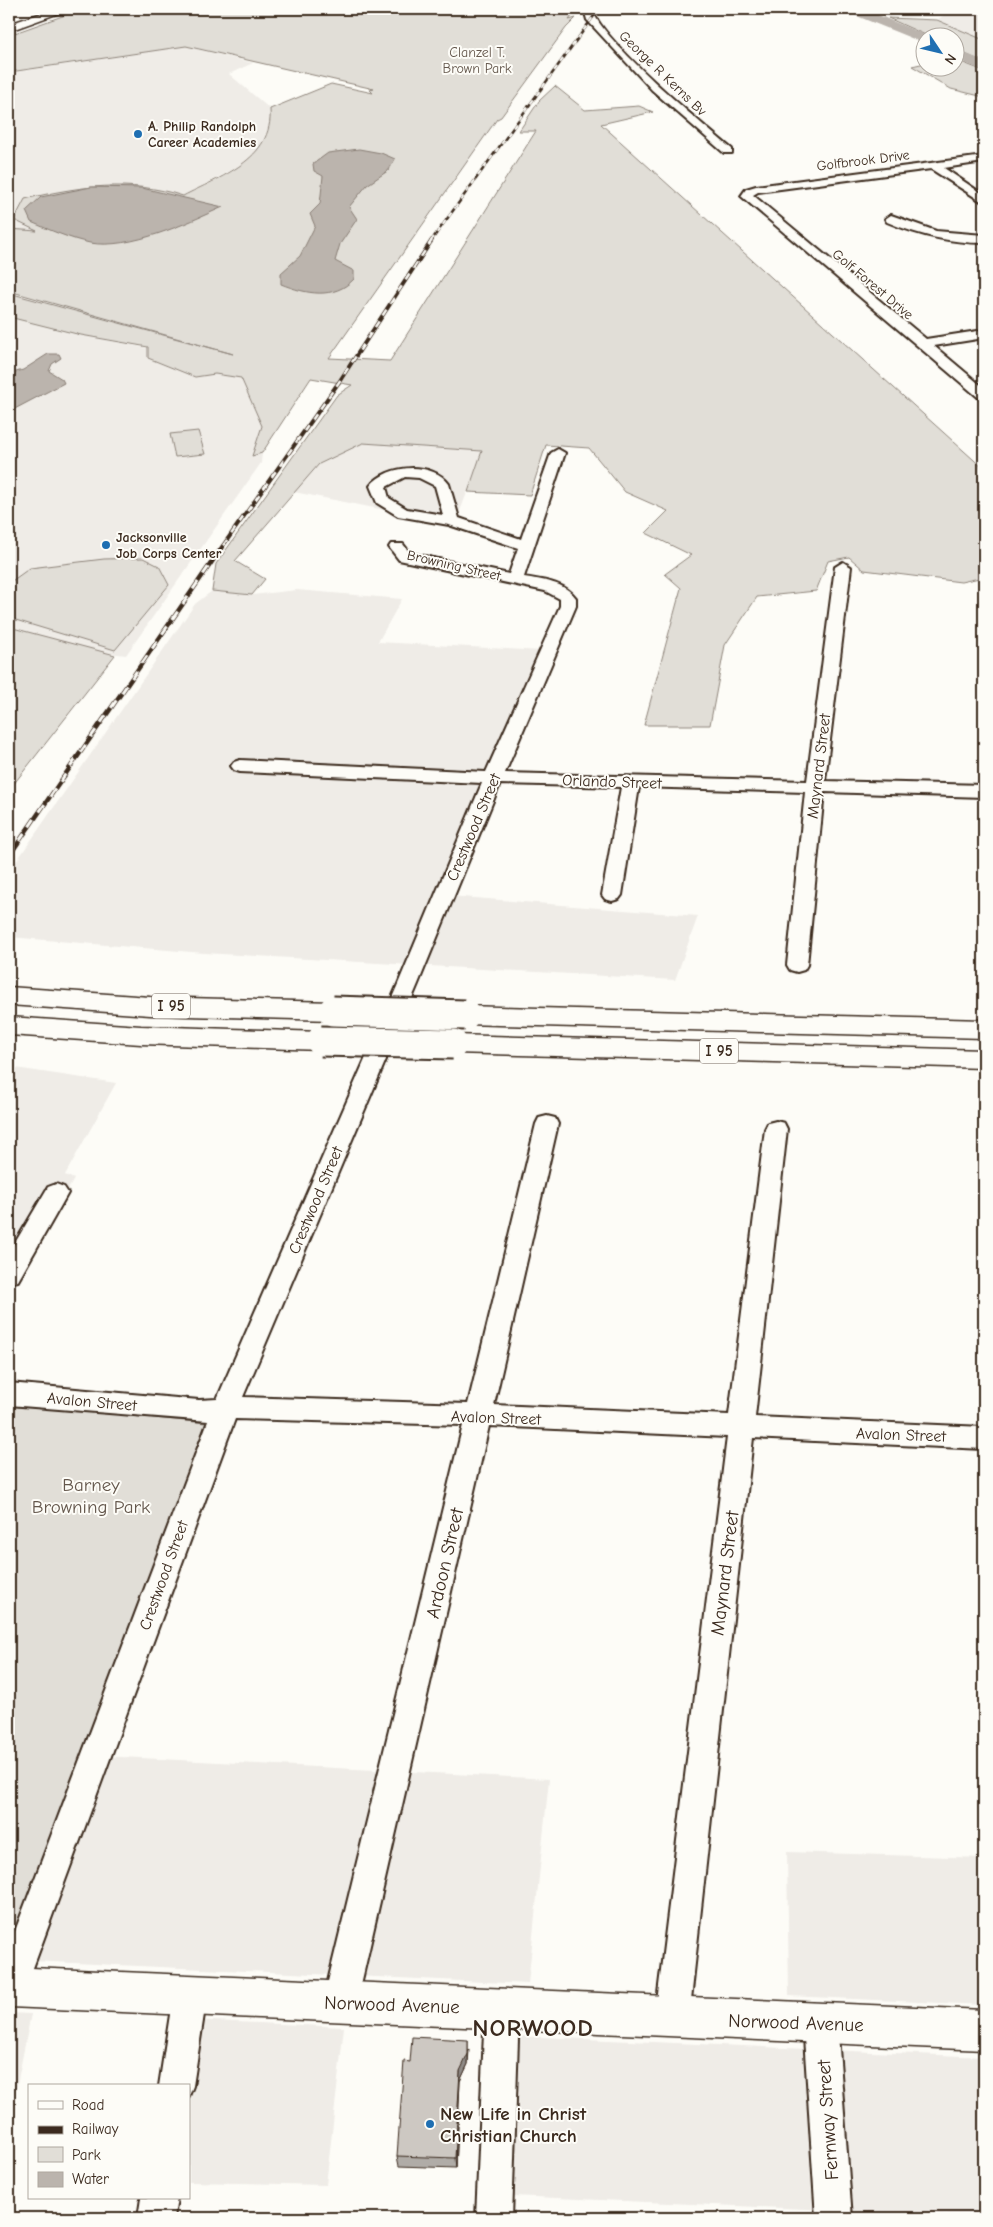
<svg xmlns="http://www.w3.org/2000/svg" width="993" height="2227" viewBox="0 0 993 2227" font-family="'Comic Neue',sans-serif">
  <rect width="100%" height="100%" fill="#fdfcf7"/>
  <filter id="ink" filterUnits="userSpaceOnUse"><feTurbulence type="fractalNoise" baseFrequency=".02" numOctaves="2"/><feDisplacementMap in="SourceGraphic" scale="10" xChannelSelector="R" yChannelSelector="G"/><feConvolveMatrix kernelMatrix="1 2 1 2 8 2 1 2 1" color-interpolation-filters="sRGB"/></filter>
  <g filter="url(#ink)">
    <g fill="#efece7">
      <polygon points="952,9 984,9 984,40 937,20"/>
      <polygon points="186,46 253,63 229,74 270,109 271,122 261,145 247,162 183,196 39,231 9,229 9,73"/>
      <polygon points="9,317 81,335 148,348 148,358 195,377 215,374 241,378 262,426 252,456 262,453 261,463 126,655 92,651 9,627"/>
      <polygon points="363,443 483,451 455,524 294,492 319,464"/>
      <polygon points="297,590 402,599 378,642 542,651 437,895 698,916 675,980 204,953 9,937 9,872 195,604 212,591 252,595"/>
      <polygon points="9,1067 116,1083 65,1175 74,1179 9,1296"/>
      <polygon points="82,1755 549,1779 528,1984 9,1960 9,1949"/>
      <polygon points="787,1852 984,1858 984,2005 789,1996"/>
      <polygon points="9,2013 31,2014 9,2125"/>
      <polygon points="171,2019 344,2027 326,2185 189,2182 189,2086"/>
      <polygon points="518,2036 984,2057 984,2217 512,2196"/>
    </g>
    <g fill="#e1ded7" stroke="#8e847a">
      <path d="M82 9H575L576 11 569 20 576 18 566 28 501 117 497 119 329 358 390 361 536 131H519L539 101 555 86 585 110 639 106 653 112 601 124 984 469V577L961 582 864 570 849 557 828 561 816 591 757 597 725 645 710 725H644L681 588 665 574 691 555 646 533 668 511 625 492 589 448 546 445 530 495 468 492 482 451 363 443 319 464 235 561 265 579 252 595 212 591 216 564 337 395 352 385 311 378 262 453 252 456 262 426 241 378 215 374 195 377 148 358V347L81 335 9 317V293L233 354 9 291V229L37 231 14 220 25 199C79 186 130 179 183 196 219 177 274 160 270 109L331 84 373 93 370 90 374 89 186 46 10 72 9 35Z"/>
      <polygon points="888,18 937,20 984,40 984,62 956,50 956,38 930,37"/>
      <polygon points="956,60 984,71 984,97 951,89 912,66 925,63 926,68 956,68"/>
      <polygon points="198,431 205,454 175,457 170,434"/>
      <polygon points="143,558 159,566 169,585 115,650 9,618 9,583 30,568 104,559"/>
      <polygon points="9,627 115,655 9,790"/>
      <polygon points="9,1404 206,1423 9,1949"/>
    </g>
    <g fill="#bbb4ad" stroke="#887d74">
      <path d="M359 149 381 153 395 159 389 170 367 185 349 207 357 219 340 244 335 261 354 271V279C334 300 306 294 281 284V273L300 256 315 226 310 214 320 204 323 176 314 171 313 164 328 153Z"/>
      <path d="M91 187 142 188 223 207C187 223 130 250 90 243 70 239 50 230 31 222L26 211 41 197Z"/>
      <polygon points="48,354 59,354 61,358 52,364 49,371 62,379 64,383 9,412 9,374 23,370"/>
    </g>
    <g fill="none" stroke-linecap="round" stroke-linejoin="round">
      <g fill="#bbb4ad" fill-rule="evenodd">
        <polygon points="845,9 864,9 932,38 926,38 926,43 921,42 847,12"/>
        <polygon points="956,50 984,61 984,71 956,59"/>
      </g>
      <defs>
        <g id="minor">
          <path d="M584 9H592C601 40 703 125 732 149V153H724L652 90 587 20Z"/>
          <polygon points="984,156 984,162 944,168 984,195 984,203 931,169 758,192 753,195 926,339 984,330 984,338 934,346 984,388 984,399 979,398 741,196 746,189 756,186"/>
          <path d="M891 215 936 231 984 235V243C950 243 918 235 887 222L885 219Z"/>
          <path d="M558 449 565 453 524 577C542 580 565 582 576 598V606L505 773 807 781 835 567 843 562 851 567 825 781 984 785V797L824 792 807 965 804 970 797 972 790 970 787 965 805 792 639 787 622 895 619 899 612 901 605 899 602 895 621 787 500 784 418 984 243 1397 468 1404 536 1124 539 1118 547 1116 555 1118 558 1124 494 1405 729 1415 765 1129 768 1123 776 1121 784 1123 787 1129 755 1417 984 1427V1449L753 1438 689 2018 684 2030 672 2035 660 2030 655 2018 727 1437 489 1426 357 2002 352 2014 340 2019 328 2014 323 2002 463 1425 235 1419 26 1987 22 1999 10 2003 9 1947 208 1421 9 1405V1383L199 1400 217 1399 398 984 482 783 240 772 234 770 231 766 234 762 240 760 486 772 560 606V599L545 591 399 560 389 547 391 544H403L410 553 509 574 518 548 449 525 398 516 377 503 370 486C387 464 433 461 449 484L459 518 521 539 551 453ZM405 477 419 478 435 486 443 515 407 509 389 498 386 487Z"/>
          <polygon points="56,1184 64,1187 68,1193 18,1281 9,1283 9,1253 48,1187"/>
          <polygon points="190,1978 202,1983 207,1995 193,2086 189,2096 189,2086 159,2086 173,1995 178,1983"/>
          <polygon points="502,1992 514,1997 519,2009 512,2218 476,2218 485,2009 490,1997"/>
          <polygon points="820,2005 832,2010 837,2022 852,2218 816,2218 803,2022 808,2010"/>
          <polygon points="141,2198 177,2198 174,2218 138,2218"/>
        </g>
        <g id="major">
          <polygon points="54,9 70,9 9,31 9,24"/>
          <polygon points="9,1967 984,2010 984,2050 9,2007"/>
        </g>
        <g id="highway">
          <polygon points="9,987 150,997 333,1002 342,1005 346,1011 342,1017 333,1020 150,1015 9,1005"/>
          <polygon points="465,1006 984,1020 984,1038 465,1024 456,1021 452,1015 456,1009"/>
          <polygon points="9,1017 141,1026 321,1032 330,1035 334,1041 330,1047 321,1050 141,1044 9,1035"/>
          <polygon points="453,1035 984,1050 984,1068 453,1053 444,1050 440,1044 444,1038"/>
        </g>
      </defs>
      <use href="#minor" stroke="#3b2a1e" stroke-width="4"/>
      <use href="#major" stroke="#3b2a1e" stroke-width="3"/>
      <use href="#highway" stroke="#3b2a1e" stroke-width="3"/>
      <use href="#minor" fill="#fdfcf7" fill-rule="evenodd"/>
      <use href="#major" fill="#fdfcf7" fill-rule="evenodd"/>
      <use href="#highway" fill="#fdfcf7" fill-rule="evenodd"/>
      <defs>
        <polyline id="rail-far2" points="431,241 599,9"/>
        <polyline id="rail-far1" points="215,557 339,382 432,240"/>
        <polyline id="rail" points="9,856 216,556"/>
      </defs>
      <use href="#rail-far2" stroke="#3b2a1e" stroke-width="2.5"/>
      <use href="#rail-far1" stroke="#3b2a1e" stroke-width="4"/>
      <use href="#rail" stroke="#3b2a1e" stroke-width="4.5"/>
      <use href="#rail-far2" stroke="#fdfcf7" stroke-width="2" stroke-dasharray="5" stroke-linecap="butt"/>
      <use href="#rail-far1" stroke="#fdfcf7" stroke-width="2.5" stroke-dasharray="7" stroke-linecap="butt"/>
      <use href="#rail" stroke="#fdfcf7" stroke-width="3" stroke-dasharray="9" stroke-linecap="butt"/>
      <defs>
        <g id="highway-bridge">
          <polyline points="333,1011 465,1015"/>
          <polyline points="321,1041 453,1044"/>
        </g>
      </defs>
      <use href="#highway-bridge" stroke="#3b2a1e" stroke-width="33" stroke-linecap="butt"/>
      <use href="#highway-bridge" stroke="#fdfcf7" stroke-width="29"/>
    </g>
    <polygon fill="#b0aca7" stroke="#3b2a1e" points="469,2050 468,2064 460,2081 456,2168 399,2166 397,2156"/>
    <polygon fill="#908c88" stroke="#3b2a1e" points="468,2040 468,2064 460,2081 456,2168 455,2158 460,2071"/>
    <polygon fill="#cdc8c2" stroke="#3b2a1e" points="412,2037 468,2040 468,2054 460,2071 455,2158 397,2156 404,2061 410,2062"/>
  </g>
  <g fill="#1f6fb2" stroke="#fdfcf7" stroke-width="2">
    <circle cx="138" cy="134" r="5"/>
    <circle cx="106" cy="545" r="5"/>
    <circle cx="430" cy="2124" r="5"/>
  </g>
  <g text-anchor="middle" stroke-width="4" stroke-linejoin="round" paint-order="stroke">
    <g font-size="14" fill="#64574c" stroke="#fdfcf7">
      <text x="477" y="57">Clanzel T.<tspan x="477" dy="16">Brown Park</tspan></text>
    </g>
    <g font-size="14" fill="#3b2a1e" stroke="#fdfcf7">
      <text transform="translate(663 73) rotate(44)" y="5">George R Kerns Bv</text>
      <text transform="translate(863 160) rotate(-7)" y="5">Golfbrook Drive</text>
      <text transform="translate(873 284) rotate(40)" y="5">Golf Forest Drive</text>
      <text transform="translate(454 565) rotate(13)" y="5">Browning Street</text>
    </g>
    <g font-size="14" font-weight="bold" fill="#3b2a1e" stroke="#fdfcf7" text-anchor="start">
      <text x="148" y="131">A. Philip Randolph<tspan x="148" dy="16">Career Academies</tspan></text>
      <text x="116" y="542">Jacksonville<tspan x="116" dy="16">Job Corps Center</tspan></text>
    </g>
    <g fill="#fdfcf7" stroke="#75695f" stroke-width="1">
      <rect x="152" y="993.5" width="38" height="25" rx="4"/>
      <rect x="700" y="1038.5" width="38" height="25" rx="4"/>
    </g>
    <g font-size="15" font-weight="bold" fill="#3b2a1e">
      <text x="171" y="1011">I 95</text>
      <text x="719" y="1056">I 95</text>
    </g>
    <g font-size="16" fill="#3b2a1e" stroke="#fdfcf7">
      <text transform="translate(818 766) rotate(-83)" y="6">Maynard Street</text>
      <text transform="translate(612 781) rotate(2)" y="6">Orlando Street</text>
      <text transform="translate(473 827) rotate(-67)" y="6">Crestwood Street</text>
      <text transform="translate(315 1200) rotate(-67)" y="6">Crestwood Street</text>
      <text transform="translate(92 1401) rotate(5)" y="6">Avalon Street</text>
      <text transform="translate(496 1417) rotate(2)" y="6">Avalon Street</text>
      <text transform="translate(901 1434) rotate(2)" y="6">Avalon Street</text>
      <text transform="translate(163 1575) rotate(-70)" y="6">Crestwood Street</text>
    </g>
    <g font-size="19" fill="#64574c" stroke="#fdfcf7">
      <text x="91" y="1491">Barney<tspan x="91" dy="22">Browning Park</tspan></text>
    </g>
    <g font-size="19" fill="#3b2a1e" stroke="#fdfcf7">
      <text transform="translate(444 1563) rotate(-77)" y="7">Ardoon Street</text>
      <text transform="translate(724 1573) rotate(-83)" y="7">Maynard Street</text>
      <text transform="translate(392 2004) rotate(2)" y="7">Norwood Avenue</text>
      <text transform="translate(796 2022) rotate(2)" y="7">Norwood Avenue</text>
      <text transform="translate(827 2120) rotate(-94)" y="7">Fernway Street</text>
    </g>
    <g font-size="19" font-weight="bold" fill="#3b2a1e" stroke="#fdfcf7" text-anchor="start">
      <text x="440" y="2120">New Life in Christ<tspan x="440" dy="22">Christian Church</tspan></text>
    </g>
    <g font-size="25" font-weight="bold" letter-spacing="1" fill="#3b2a1e" stroke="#fdfcf7">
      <text x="533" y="2036">NORWOOD</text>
    </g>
  </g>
  <rect width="993" height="2227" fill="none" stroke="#fdfcf7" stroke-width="30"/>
  <rect x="15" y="15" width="963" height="2197" fill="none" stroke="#3b2a1e" stroke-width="2" filter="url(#ink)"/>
  <rect x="28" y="2084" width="162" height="115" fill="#fdfcf7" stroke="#afa8a0"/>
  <rect x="38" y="2101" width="25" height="8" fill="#fdfcf7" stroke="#afa8a0"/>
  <text x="72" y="2110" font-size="15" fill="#3b2a1e">Road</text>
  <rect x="38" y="2126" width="25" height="8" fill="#3b2a1e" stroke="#afa8a0"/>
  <text x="72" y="2134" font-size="15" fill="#3b2a1e">Railway</text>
  <rect x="38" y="2147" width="25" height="15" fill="#e1ded7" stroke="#afa8a0"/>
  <text x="72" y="2160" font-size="15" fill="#3b2a1e">Park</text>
  <rect x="38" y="2172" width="25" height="15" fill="#bbb4ad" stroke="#afa8a0"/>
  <text x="72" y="2184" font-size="15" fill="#3b2a1e">Water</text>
  <g transform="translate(940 52) rotate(125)"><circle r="24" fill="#fdfcf7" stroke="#afa8a0"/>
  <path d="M0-4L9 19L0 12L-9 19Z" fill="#1f6fb2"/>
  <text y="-8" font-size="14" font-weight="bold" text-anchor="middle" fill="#3b2a1e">N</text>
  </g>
</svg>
